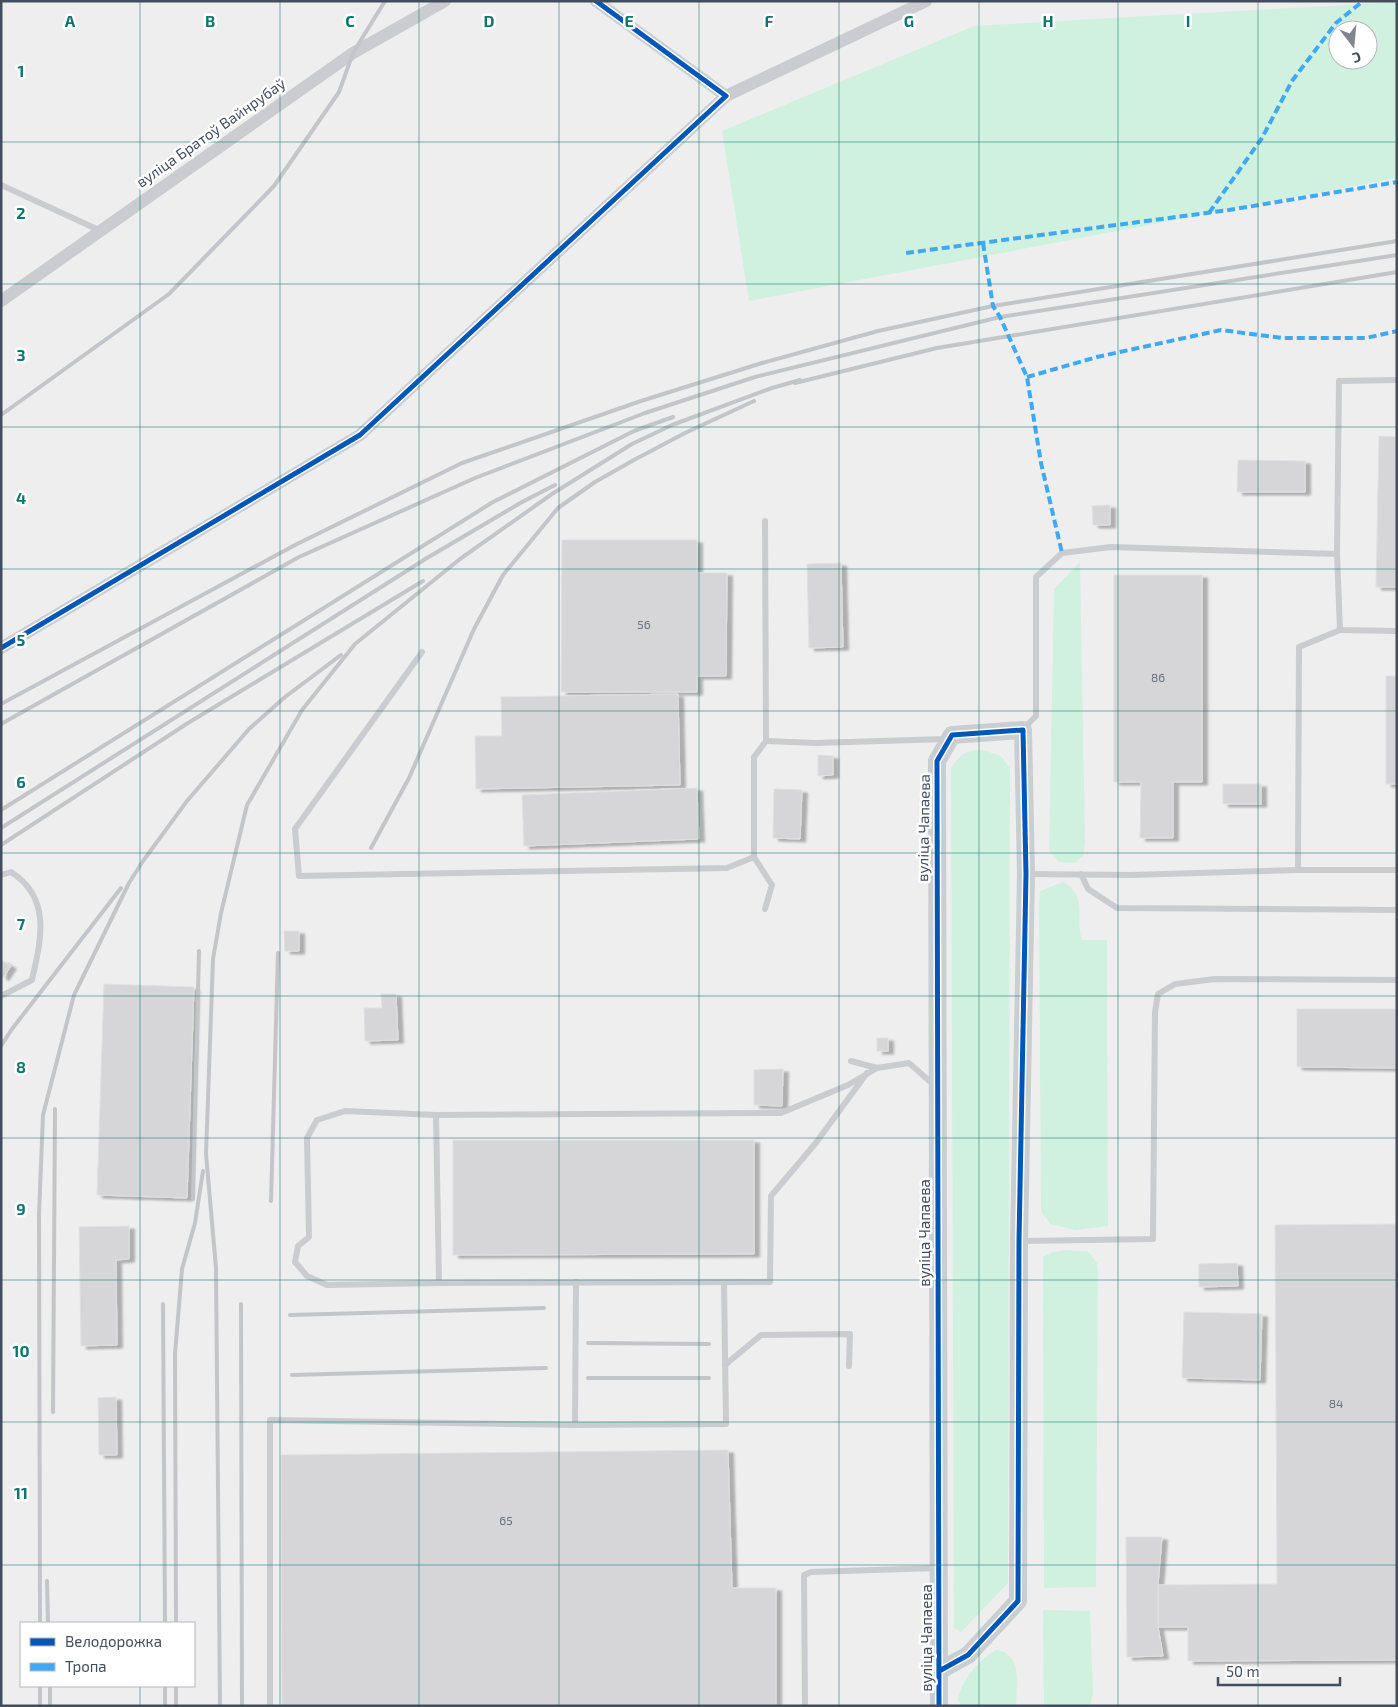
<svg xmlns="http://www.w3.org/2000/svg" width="1398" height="1707" viewBox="0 0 1398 1707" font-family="'Exo 2',sans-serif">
  <defs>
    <filter id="shadow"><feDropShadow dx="5.5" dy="3" stdDeviation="1" flood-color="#0004"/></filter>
  </defs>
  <rect width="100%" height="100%" fill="#efeeee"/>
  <g fill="#d0f1df" fill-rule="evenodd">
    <path d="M1397 2V178L749 301 722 131 974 26ZM1338 30H1368V60H1338Z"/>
    <polygon points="1080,562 1085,843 1083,856 1075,863 1059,862 1049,850 1054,589"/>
    <path d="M983 750 1001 756 1010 768 1008 1583 961 1632 954 1628 951 768C960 754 966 750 983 750Z"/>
    <path d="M1063 882C1088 895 1075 919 1082 940H1107L1108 1226 1075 1230 1050 1224 1041 1211 1039 903 1040 891Z"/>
    <polygon points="1065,1250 1089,1252 1097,1263 1098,1272 1096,1587 1044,1588 1043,1257 1053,1252"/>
    <polygon points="1043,1610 1090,1611 1093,1693 1090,1706 1047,1706 1044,1703"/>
    <path d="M996 1650C1023 1653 1017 1685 1016 1706H962L958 1700C961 1680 979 1660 996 1650Z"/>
  </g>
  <g fill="#d6d6d8" stroke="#e0e0e1" filter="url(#shadow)">
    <polygon points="1379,436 1397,437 1397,587 1376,587"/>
    <polygon points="1238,460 1305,461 1305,492 1237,492"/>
    <polygon points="1110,505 1110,525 1093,525 1092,506"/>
    <polygon points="562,540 697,540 697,573 727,573 726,676 697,676 697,692 561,692"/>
    <polygon points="841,563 843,647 809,648 807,564"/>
    <polygon points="1114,575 1202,575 1202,782 1173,782 1173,838 1140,838 1141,782 1114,782"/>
    <rect x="1386" y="676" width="11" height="108"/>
    <polygon points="678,694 680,785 476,789 475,736 502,736 501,697"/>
    <polygon points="818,755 833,756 833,775 818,776"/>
    <rect x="1223" y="784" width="38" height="20"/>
    <polygon points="697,788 699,839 524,846 522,795"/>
    <polygon points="774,789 802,790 800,839 773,838"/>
    <polygon points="284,931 299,931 299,951 285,951"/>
    <polygon points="1,960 11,966 3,978 1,976"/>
    <polygon points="104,984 194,987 187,1198 97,1195"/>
    <polygon points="381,994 396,994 398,1040 365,1041 364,1008 382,1008"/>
    <polygon points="1297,1009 1397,1009 1397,1068 1297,1067"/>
    <rect x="877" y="1038" width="11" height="13"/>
    <polygon points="783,1069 782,1106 754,1105 754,1070"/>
    <polygon points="453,1140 754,1140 754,1254 453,1255"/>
    <polygon points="1397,1224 1397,1660 1188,1661 1188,1627 1158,1627 1158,1585 1277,1584 1275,1225"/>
    <polygon points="129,1226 129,1259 116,1260 117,1345 81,1346 79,1227"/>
    <polygon points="1237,1263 1238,1286 1199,1287 1199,1264"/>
    <polygon points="1184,1312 1262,1314 1260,1380 1182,1378"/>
    <polygon points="116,1397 117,1455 99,1455 98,1398"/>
    <polygon points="728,1450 732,1588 776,1588 776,1706 282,1706 281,1455"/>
    <polygon points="1126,1537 1162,1537 1158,1585 1158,1627 1163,1656 1127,1657"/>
  </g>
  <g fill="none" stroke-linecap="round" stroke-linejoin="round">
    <g stroke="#cacccf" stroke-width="6">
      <polyline points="1,185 101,231"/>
      <polyline points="1397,380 1339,381 1337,554 1340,630 1397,631"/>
      <polyline points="765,521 766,741 816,743 946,739"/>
      <polyline points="1340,630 1299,647 1298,870 1397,870"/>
      <polyline points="422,652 295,829 299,876 727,868 754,857"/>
      <polyline points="1023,729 1036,716 1036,577 1062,553 1111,547 1337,554"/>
      <polyline points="1027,874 1131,875 1298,870"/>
      <polyline points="1081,874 1088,889 1117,908 1397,910"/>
      <path d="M1 875 11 872C52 898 41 940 32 980L1 996"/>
      <polyline points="765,909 772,885 754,857 754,757 766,741"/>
      <polyline points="851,1061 877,1068 909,1063 934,1085"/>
      <polyline points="867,1073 815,1144 771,1196 770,1282 439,1283 436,1115 781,1113 848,1085 877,1068"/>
      <polyline points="436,1115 345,1111 317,1120 307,1138 309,1237 298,1246 295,1262 307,1276 327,1285 439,1283"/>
      <polyline points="1021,1241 1153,1239 1155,1012 1158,994 1175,984 1215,979 1397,980"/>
      <polyline points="725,1365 761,1335 850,1334 849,1366"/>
      <polyline points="575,1425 726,1424 724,1282"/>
      <polyline points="270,1706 270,1420 575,1425 576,1282"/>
      <polyline points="805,1706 804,1575 811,1572 938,1568"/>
    </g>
    <g stroke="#cacccf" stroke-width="12">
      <polyline points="726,96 926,1"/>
      <polyline points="1,301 353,53 445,1"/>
      <polyline points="1,648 360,435 726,96 596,1"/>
    </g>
    <polyline stroke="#caced1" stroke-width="18" points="939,1706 937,761 952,735 1023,730 1026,874 1019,1241 1018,1601 968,1655 941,1670"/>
    <g stroke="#c4c5c8" stroke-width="4">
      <polyline points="795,383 937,348 1397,272"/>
      <polyline points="1,415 169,294 274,186 339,92 353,53 385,1"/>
      <polyline points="1,704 295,545 462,463 641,401 762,363 878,331 993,306 1397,241"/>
      <polyline points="1,724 299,557 475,478 645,413 755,377 1000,317 1397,255"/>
      <polyline points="1,810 493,502 634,431 673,417"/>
      <polyline points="1,828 427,558 522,502 555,485"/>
      <polyline points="1,845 188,723 423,581"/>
      <polyline points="371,848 409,778 474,629 503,575 558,508 595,482 634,460 685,433 754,401"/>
      <polyline points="1,1046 12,1029 121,888"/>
      <polyline points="193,1199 199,951"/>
      <polyline points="271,1201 278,953"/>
      <polyline points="163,1304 165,1623"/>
      <polyline points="241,1304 242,1706"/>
      <polyline points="290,1315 544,1308"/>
      <polyline points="588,1343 709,1344"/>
      <polyline points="292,1375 546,1368"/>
      <polyline points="588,1378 709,1378"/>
      <polyline points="53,1412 55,1109"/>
      <polyline points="47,1581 48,1623"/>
      <polyline points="40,1623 39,1214 43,1115 74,995 129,883 143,861 187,801 249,729 285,697 341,655"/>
      <polyline points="176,1623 175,1354 182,1269 195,1223 203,1171"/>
      <polyline points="40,1686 40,1706"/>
      <polyline points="50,1686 50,1706"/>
      <polyline points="165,1686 165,1706"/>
      <polyline points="176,1686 176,1706"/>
      <polyline points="220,1706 216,1268 206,1154 213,959 221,913 247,805 302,710 355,644 460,559 552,494 632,444 672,425 772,388 800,380"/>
    </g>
    <g stroke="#3fa9f5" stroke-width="4" stroke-dasharray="8 4" stroke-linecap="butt">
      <polyline points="1209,213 1262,138 1292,81 1336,23 1363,1"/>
      <polyline points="983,243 993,306 1000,317 1027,377 1041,463 1062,553"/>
      <polyline points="906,253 1229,210 1397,182"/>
      <polyline points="1027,377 1097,357 1221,330 1282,338 1366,338 1397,331"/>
    </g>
    <defs>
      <g id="cycleway">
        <polyline points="1,648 360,435 726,96 596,1"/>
        <polyline points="939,1706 937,761 952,735 1023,730 1026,874 1019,1241 1018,1601 968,1655 941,1670"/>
      </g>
    </defs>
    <use href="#cycleway" stroke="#fff" stroke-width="8"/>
    <use href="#cycleway" stroke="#0057b8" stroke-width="5"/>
  </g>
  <path fill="none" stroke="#0f766e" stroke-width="1" stroke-opacity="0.55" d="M140 1V1623M280 1V1706M419 1V1706M559 1V1706M699 1V1706M839 1V1706M979 1V1706M1118 1V1706M1258 1V1706M1 142H1397M1 284H1397M1 427H1397M1 569H1397M1 711H1397M1 853H1397M1 996H1397M1 1138H1397M1 1280H1397M1 1422H1397M1 1565H1397M140 1686V1706"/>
  <g text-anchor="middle" stroke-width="5" stroke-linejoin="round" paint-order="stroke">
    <g font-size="12" fill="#69727c">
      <text x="644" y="629">56</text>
      <text x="1158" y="682">86</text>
      <text x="1336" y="1408">84</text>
      <text x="506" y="1525">65</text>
    </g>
    <g font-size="15" fill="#434e5c" stroke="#fff">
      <text transform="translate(211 133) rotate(-35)" y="5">вуліца Братоў Вайнрубаў</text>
      <text transform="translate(924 828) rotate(-89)" y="5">вуліца Чапаева</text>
      <text transform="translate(925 1233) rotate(-90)" y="5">вуліца Чапаева</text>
      <text transform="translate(927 1638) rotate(-90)" y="5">вуліца Чапаева</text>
    </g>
  </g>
  <g font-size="16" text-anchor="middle" font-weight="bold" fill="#0f766e" stroke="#fff" stroke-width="5" stroke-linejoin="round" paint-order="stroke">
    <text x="70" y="27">A</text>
    <text x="210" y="27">B</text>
    <text x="350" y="27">C</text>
    <text x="489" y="27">D</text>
    <text x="629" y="27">E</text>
    <text x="769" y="27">F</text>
    <text x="909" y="27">G</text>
    <text x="1048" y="27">H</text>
    <text x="1188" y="27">I</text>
    <text x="21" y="77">1</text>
    <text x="21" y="219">2</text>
    <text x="21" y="361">3</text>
    <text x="21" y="504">4</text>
    <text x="21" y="646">5</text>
    <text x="21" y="788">6</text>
    <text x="21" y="930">7</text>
    <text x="21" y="1073">8</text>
    <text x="21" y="1215">9</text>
    <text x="21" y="1357">10</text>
    <text x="21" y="1499">11</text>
  </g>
  <rect width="1398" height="1707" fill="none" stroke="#434e5c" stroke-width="5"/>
  <rect x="20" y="1622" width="175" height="65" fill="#ffffff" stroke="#b4b8be"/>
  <rect x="30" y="1638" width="25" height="8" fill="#0057b8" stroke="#b4b8be"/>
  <text x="65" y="1647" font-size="15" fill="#434e5c">Велодорожка</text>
  <rect x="30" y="1663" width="25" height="8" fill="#3fa9f5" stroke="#b4b8be"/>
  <text x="65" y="1672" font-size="15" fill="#434e5c">Тропа</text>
  <g transform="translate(1353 45) rotate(164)"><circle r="24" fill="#ffffff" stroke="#b4b8be"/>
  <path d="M0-4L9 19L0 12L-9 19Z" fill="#7f868f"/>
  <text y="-8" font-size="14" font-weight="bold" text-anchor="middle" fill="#434e5c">С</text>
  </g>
  <path d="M1218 1677v8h122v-8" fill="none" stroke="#434e5c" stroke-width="2.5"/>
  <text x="1226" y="1677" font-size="15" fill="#434e5c" stroke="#ffffff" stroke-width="4" paint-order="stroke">50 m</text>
</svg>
